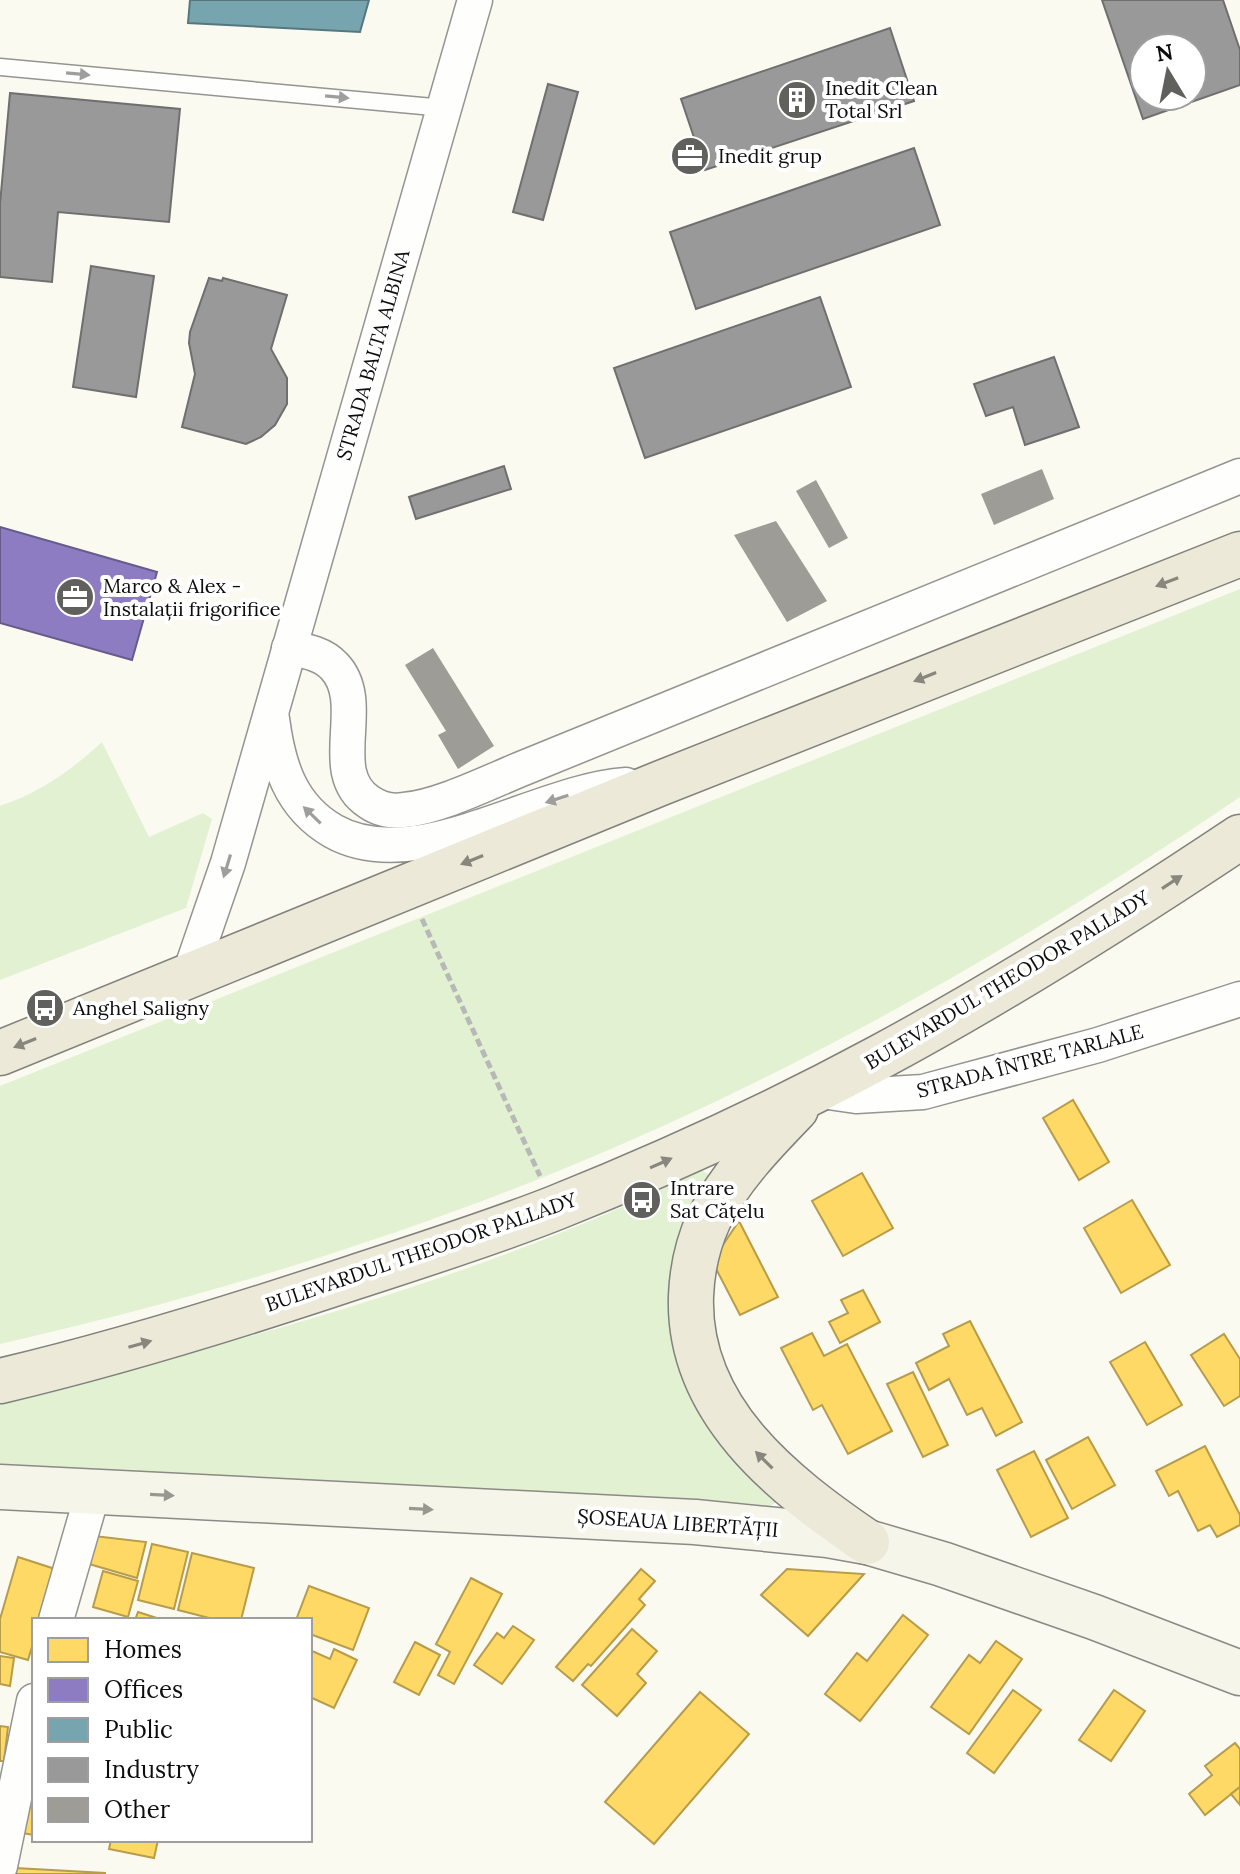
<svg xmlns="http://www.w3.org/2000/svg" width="1240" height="1874" viewBox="0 0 1240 1874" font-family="Lora,serif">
  <rect width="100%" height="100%" fill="#fbfaf1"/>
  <g fill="#e1f1d2">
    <path d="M1240 589V797C1025 943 797 1074 556 1172 377 1245 189 1301 0 1344V1086Z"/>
    <path d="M102 742 149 837 203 813 212 819 186 908 0 980V806C39 793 72 770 102 742Z"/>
    <path d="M701 1170 710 1175 674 1271 778 1501 764 1510 0 1471V1401C239 1342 480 1280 701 1170Z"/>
  </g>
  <g fill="#ffd966" stroke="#b69c4b" stroke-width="2">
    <polygon points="1073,1100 1109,1162 1079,1180 1043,1118"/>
    <polygon points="862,1173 893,1228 843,1256 812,1201"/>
    <polygon points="1132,1200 1170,1265 1121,1293 1084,1228"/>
    <polygon points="739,1221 778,1297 740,1315 712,1261"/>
    <polygon points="863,1290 880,1322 840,1343 829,1322 848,1313 841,1300"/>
    <polygon points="970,1321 1022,1422 996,1436 982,1408 967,1415 949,1379 929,1390 916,1363 949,1346 943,1334"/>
    <polygon points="812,1333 824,1356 847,1344 892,1431 848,1454 822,1405 813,1410 781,1348"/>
    <polygon points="1224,1334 1240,1359 1240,1396 1224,1406 1191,1355"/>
    <polygon points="1145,1342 1182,1405 1147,1425 1110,1362"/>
    <polygon points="913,1372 948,1445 923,1457 887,1384"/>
    <polygon points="1088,1437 1115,1485 1072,1509 1046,1460"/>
    <polygon points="1205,1446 1240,1515 1240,1525 1217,1537 1210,1525 1198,1531 1178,1491 1169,1496 1156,1471"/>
    <polygon points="1034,1451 1068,1518 1031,1537 997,1470"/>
    <polygon points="94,1536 146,1542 137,1578 89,1564"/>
    <polygon points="152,1544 188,1552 174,1609 138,1600"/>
    <polygon points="192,1553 254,1568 241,1620 217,1620 178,1610"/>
    <polygon points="18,1557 55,1569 40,1620 34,1620 34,1640 28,1660 0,1652 0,1619"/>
    <polygon points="641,1569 655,1581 639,1599 645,1605 591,1666 588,1664 573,1681 556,1667"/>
    <polygon points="787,1569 864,1574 808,1636 761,1595"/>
    <polygon points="103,1571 138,1581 128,1617 93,1607"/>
    <polygon points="471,1578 502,1594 454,1684 438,1675 450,1652 436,1644"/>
    <polygon points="309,1586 369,1608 353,1650 310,1634 310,1620 296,1620"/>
    <polygon points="138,1612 163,1620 135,1620"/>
    <polygon points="903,1615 928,1635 860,1721 825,1694 857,1653 867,1661"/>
    <polygon points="513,1626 534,1640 502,1684 474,1665 497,1633 504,1638"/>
    <polygon points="632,1629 657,1651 637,1674 646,1683 617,1716 582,1685"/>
    <polygon points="996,1641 1022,1659 969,1734 931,1707 969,1655 980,1663"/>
    <polygon points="415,1642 440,1655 419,1695 394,1682"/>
    <polygon points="334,1649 357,1660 334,1708 310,1697 310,1650 330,1659"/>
    <polygon points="0,1656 14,1658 10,1686 0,1684"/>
    <polygon points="1013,1690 1041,1710 994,1773 967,1753"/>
    <polygon points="1114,1690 1145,1711 1111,1761 1079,1740"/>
    <polygon points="700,1692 749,1734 654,1844 605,1802"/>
    <polygon points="0,1726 8,1727 4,1761 0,1761"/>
    <polygon points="1235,1743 1240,1749 1240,1787 1205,1815 1189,1794 1212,1775 1205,1766"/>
    <polygon points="1240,1787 1240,1805 1231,1794"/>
    <polygon points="26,1804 34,1805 34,1835 22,1833"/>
    <polygon points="111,1840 158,1840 154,1858 109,1849"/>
    <polygon points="15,1868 105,1873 105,1874 15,1874"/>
  </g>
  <polygon fill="#8e7cc3" stroke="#675b8c" stroke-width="2" points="0,527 157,572 132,660 0,623"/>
  <polygon fill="#76a5af" stroke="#56777e" stroke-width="2" points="190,0 369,0 360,32 188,23"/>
  <g fill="#999" stroke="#6f6f6f" stroke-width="2" fill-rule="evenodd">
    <path d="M1102 0H1223L1240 50V85L1143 119ZM1144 48H1192V96H1144Z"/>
    <polygon points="890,28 914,101 705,170 681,99"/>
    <polygon points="548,84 578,92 543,220 513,212"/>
    <polygon points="10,93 180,109 169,222 58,212 52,282 0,277 0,204"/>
    <polygon points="914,148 940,225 696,309 670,232"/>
    <polygon points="91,266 154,276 136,397 73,387"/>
    <polygon points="209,278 222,281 223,278 287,295 271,349 287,378 287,404 275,425 261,437 246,444 182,427 195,374 189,343 190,332"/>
    <polygon points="820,297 851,387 645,458 614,368"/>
    <polygon points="1054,357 1079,427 1025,445 1013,407 986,416 974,384"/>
    <polygon points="504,466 511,489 416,519 409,497"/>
  </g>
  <g fill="#9e9c97">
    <polygon points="1042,469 1054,499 994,525 981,494"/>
    <polygon points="816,480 848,538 829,548 796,491"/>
    <polygon points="776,521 827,601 787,622 734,535"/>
    <polygon points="433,648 494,746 458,769 438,735 446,731 405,665"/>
  </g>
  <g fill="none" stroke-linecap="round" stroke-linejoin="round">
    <defs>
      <polyline id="service" points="0,67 444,108"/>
      <g id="minor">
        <path d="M289 648C305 651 322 653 334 666 370 703 323 772 369 802 379 809 392 812 404 810 440 807 491 781 526 767L1240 476"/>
        <path d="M272 719C278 765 290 806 333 831 416 878 536 791 626 785"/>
        <polyline points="189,976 228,863 475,0"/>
        <polyline points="815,1090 856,1096 923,1092 1098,1045 1240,999"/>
        <polyline points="56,1620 93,1492"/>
        <polyline points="0,1866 34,1701"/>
      </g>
      <polyline id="secondary" points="0,1487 695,1522 828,1535 867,1542 942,1564 1094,1617 1240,1673"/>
      <g id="primary">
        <polyline points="0,1053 661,783 1240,554"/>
        <path d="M796 1109C764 1142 730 1177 709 1219 698 1243 692 1270 691 1296 687 1410 782 1484 867 1542"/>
        <path d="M0 1381C120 1353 238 1316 355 1277 422 1255 489 1234 555 1208 665 1164 774 1114 878 1058 1003 991 1123 915 1240 837"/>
      </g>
    </defs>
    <use href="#service" stroke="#949490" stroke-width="19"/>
    <use href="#minor" stroke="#949490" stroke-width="37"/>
    <use href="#secondary" stroke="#8b8a86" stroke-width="47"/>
    <use href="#primary" stroke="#81817d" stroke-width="47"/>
    <polyline stroke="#b8b8b6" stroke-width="5" stroke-dasharray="8 4" stroke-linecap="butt" points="422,919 540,1176"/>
    <use href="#service" stroke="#fefefd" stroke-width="16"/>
    <use href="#minor" stroke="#fefefd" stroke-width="34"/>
    <use href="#secondary" stroke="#f5f5e9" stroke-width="44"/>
    <use href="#primary" stroke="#ece9d8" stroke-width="44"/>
  </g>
  <defs><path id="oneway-solid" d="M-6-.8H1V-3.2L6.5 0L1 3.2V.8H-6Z" transform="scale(2)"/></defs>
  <g fill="#9e9e9d">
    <use href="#oneway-solid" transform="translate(78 74) rotate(5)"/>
    <use href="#oneway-solid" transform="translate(337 97) rotate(5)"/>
    <use href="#oneway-solid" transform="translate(557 799) rotate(162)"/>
    <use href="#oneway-solid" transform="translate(312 815) rotate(-136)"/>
    <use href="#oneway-solid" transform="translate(227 866) rotate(107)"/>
  </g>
  <g fill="#88867d">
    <use href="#oneway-solid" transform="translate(1167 582) rotate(159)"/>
    <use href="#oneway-solid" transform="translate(925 677) rotate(158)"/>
    <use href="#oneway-solid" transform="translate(472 860) rotate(158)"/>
    <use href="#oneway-solid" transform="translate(1172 882) rotate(-33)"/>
    <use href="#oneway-solid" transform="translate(25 1043) rotate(158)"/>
    <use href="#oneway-solid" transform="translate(661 1163) rotate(-24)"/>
    <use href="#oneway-solid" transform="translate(140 1344) rotate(-16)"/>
    <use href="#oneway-solid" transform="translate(764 1460) rotate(-135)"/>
  </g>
  <g fill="#989891">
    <use href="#oneway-solid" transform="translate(162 1495) rotate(3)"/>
    <use href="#oneway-solid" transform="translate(421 1509) rotate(3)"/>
  </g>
  <defs>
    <symbol id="building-disc" viewBox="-11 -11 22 22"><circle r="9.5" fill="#60605d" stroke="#fff"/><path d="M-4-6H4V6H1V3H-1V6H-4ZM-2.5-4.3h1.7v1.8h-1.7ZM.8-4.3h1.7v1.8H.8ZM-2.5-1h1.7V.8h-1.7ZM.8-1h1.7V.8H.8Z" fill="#fff"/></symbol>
    <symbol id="office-disc" viewBox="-11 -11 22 22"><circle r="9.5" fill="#60605d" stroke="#fff"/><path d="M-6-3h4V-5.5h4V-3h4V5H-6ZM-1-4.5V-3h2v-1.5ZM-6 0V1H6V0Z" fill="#fff"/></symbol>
    <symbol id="bus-disc" viewBox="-11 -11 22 22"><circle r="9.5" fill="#60605d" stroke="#fff"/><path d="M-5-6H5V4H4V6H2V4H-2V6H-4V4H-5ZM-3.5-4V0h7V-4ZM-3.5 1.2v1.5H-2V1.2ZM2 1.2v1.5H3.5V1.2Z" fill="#fff"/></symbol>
  </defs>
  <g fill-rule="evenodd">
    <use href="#building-disc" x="775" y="78" width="44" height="44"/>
    <use href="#office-disc" x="668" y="134" width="44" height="44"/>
    <use href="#office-disc" x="53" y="575" width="44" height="44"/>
    <use href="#bus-disc" x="23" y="986" width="44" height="44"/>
    <use href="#bus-disc" x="620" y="1178" width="44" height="44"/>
  </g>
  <g text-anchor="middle" stroke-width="8" stroke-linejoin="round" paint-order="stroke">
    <g font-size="20" fill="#0d0d0d" stroke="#fff" text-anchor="start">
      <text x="825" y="95">Inedit Clean<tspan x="825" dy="23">Total Srl</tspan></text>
      <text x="718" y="163">Inedit grup</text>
      <text x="103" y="593">Marco &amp; Alex -<tspan x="103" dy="23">Instalații frigorifice</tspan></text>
      <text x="73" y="1015">Anghel Saligny</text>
      <text x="670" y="1195">Intrare<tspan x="670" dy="23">Sat Cățelu</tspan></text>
    </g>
    <g font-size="20" fill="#0d0d0d" stroke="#fff">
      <text transform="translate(373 355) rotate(-74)" y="7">STRADA BALTA ALBINA</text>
      <text transform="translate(1007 980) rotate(-31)" y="7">BULEVARDUL THEODOR PALLADY</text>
      <text transform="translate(1030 1061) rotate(-15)" y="7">STRADA ÎNTRE TARLALE</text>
      <text transform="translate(421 1252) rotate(-19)" y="7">BULEVARDUL THEODOR PALLADY</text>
      <text transform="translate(678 1523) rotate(4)" y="7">ȘOSEAUA LIBERTĂȚII</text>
    </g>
  </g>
  <rect x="32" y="1618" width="280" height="224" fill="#ffffff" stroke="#9e9e9e" stroke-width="2"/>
  <rect x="48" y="1638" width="40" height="24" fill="#ffd966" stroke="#9e9e9e" stroke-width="2"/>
  <text x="104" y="1658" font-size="24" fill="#0d0d0d">Homes</text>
  <rect x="48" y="1678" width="40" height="24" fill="#8e7cc3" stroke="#9e9e9e" stroke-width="2"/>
  <text x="104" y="1698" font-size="24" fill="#0d0d0d">Offices</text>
  <rect x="48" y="1718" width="40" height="24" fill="#76a5af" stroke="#9e9e9e" stroke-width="2"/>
  <text x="104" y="1738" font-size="24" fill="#0d0d0d">Public</text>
  <rect x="48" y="1758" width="40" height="24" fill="#999999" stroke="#9e9e9e" stroke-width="2"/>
  <text x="104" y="1778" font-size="24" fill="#0d0d0d">Industry</text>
  <rect x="48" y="1798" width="40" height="24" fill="#9e9c97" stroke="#9e9e9e" stroke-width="2"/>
  <text x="104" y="1818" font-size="24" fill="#0d0d0d">Other</text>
  <g transform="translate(1168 72) rotate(350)"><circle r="38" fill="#ffffff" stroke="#9e9e9e" stroke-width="2"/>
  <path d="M0-6L14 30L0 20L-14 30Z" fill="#60605d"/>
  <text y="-12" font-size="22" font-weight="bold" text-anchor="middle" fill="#0d0d0d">N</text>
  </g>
</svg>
